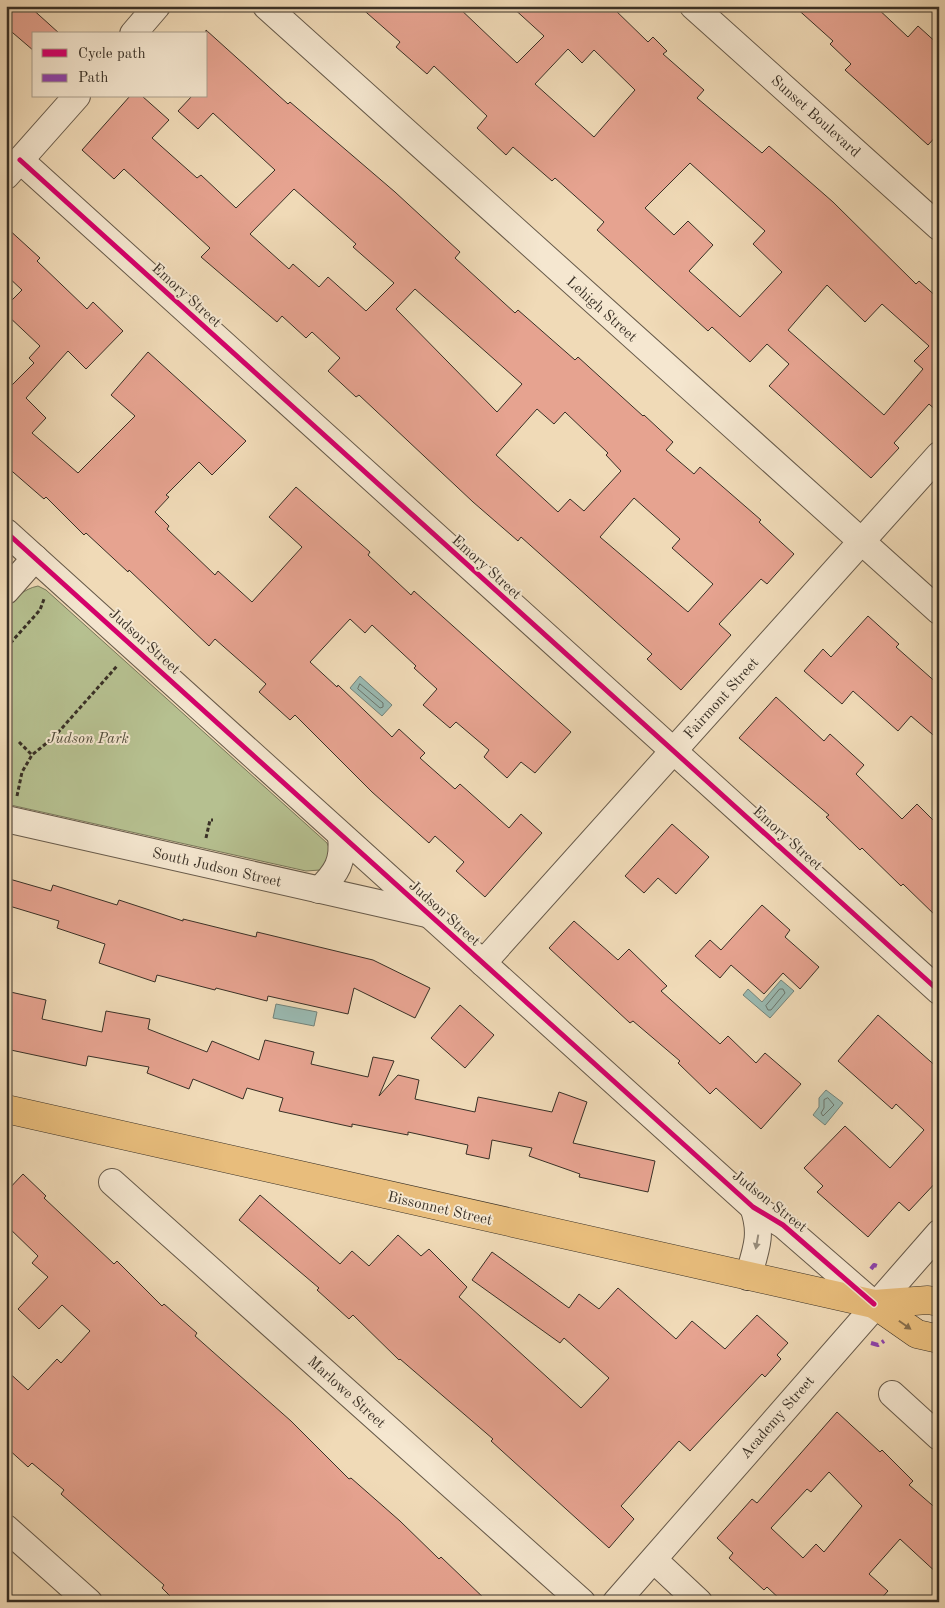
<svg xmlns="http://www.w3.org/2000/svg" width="945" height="1608" viewBox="0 0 945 1608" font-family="'Old Standard TT',serif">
  <rect width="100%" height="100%" fill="#f0dab7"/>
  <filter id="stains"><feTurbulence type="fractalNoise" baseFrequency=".004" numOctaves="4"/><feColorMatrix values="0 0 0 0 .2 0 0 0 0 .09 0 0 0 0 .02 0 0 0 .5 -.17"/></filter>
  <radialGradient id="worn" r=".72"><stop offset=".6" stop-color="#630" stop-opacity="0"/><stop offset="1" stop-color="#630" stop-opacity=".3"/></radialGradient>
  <path fill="#b6c090" stroke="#78785b" d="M38 586 46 590 327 843C333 855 328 860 320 870L306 871 6 804V609C16 598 23 589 38 586Z"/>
  <g fill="#9abab2" stroke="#73837a">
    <polygon points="360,676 392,705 382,716 350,688"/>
    <polygon points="781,980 794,991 770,1018 743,995 748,989 762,1002"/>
    <polygon points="276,1004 317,1012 314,1026 273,1018"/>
    <polygon points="826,1090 843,1103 825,1125 813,1115 819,1107 819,1098"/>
  </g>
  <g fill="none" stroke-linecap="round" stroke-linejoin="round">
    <g stroke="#6a756c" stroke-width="1">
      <polygon points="360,684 383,703 383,707 380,708 358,689"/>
      <polygon points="780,989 783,989 785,993 771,1010 768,1010 766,1006"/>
      <polygon points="828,1098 834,1105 823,1116 821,1113 824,1108 824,1100"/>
    </g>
  </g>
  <g fill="#e6a390" stroke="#393026" fill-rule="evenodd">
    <polygon points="6,6 29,6 60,34 34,34 34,51 6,27"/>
    <path d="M359 6H457L517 63 544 36 511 6H611L648 42 653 37 667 51 663 54 704 90 697 98 762 153 769 146 833 202 916 284 919 281 939 299V413L929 404 894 443 899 448 871 478 769 386 789 364 767 344 750 362 712 327 708 331 597 230 604 222 555 178 552 181 513 147 506 155 477 128 487 116 434 66 427 74 396 47 400 42ZM568 49 582 63 594 50 635 90 594 137 535 84ZM690 163 765 231 753 244 782 272 740 317 689 271 713 245 688 221 674 235 645 208ZM827 285 865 322 882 304 929 346 914 361 923 369 884 415 788 330Z"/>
    <polygon points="794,6 875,6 908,37 918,26 939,45 939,133 928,145 845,70 851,64 830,44 833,41"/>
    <path d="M206 30 288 104 290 102 395 192 460 252 455 258 515 313 518 310 575 360 578 357 643 416 644 415 673 442 666 450 694 474 700 467 761 520 759 522 794 554 767 584 761 579 719 624 731 635 681 690 647 659 652 654 521 537 518 541 473 502 359 395 356 397 328 371 340 358 312 332 306 338 282 316 277 322 201 257 210 248 124 169 114 179 82 150 130 96H142L169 120 152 138 197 178 201 175 236 208 275 170 213 113 198 129 178 111 192 96H206ZM294 189 356 244 353 247 394 283 366 311 328 277 319 287 293 264 289 269 250 234ZM415 289 522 384 497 412 396 309ZM537 409 554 424 565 412 608 453 606 455 621 471 584 511 570 499 558 512 496 455ZM634 498 680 539 672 548 713 584 688 612 600 537Z"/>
    <polygon points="6,227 40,258 37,261 87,309 93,302 123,331 86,369 68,351 26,398 46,418 32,433 78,473 135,416 111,395 148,352 246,441 212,475 199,462 166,495 169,497 155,512 169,526 167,529 215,575 218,571 252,602 302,547 269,517 296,487 370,552 368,555 411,595 414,591 571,732 535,773 521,762 507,778 484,757 489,750 456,722 450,728 423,705 437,689 414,668 416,666 372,625 365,633 350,619 310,662 337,687 338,685 392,737 399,729 425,753 420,758 455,789 460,784 509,828 521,814 542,833 485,897 456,871 464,862 435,836 429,843 372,792 295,715 290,720 259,692 266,684 215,639 209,646 129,570 128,572 86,533 84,535 46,497 44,499 6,466 6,380 12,385 34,363 29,358 40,346 6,314 6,306 22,290 6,275"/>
    <polygon points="868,616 899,644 896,647 939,685 939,740 911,716 898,731 853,691 842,704 804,671 823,649 831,657"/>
    <polygon points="776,697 824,741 830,734 864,765 856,774 902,819 917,804 939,826 939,919 903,884 901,886 862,848 860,850 826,817 829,815 739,738"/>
    <polygon points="672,824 709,857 676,894 658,878 644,893 625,876"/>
    <polygon points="6,878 51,891 53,885 117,905 119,900 183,921 183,919 256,937 257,932 373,960 430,988 415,1018 354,988 348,1014 268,996 267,1001 216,988 215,990 157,975 155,982 99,963 105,944 57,928 59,921 6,905"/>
    <polygon points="762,905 790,930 785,937 819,967 800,989 783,973 764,994 731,965 720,978 695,956 710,940 721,950"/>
    <polygon points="574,921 618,960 629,949 667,986 661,991 720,1044 728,1036 756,1063 765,1053 801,1084 761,1129 716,1088 710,1094 678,1063 680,1061 633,1021 630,1023 549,948"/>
    <polygon points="6,991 46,1000 42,1019 102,1032 106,1011 150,1019 148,1029 207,1052 212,1041 259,1060 265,1040 314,1052 311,1064 368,1077 373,1057 394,1061 379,1096 398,1075 419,1080 415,1099 475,1112 478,1097 552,1112 559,1092 587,1102 573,1143 655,1161 648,1192 579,1177 580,1174 529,1156 532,1148 492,1140 489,1159 466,1154 468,1145 408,1132 408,1135 352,1124 352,1127 279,1111 283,1098 247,1088 243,1099 193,1079 189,1089 147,1073 149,1067 88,1056 86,1066 6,1049"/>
    <polygon points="460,1005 494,1035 465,1068 431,1038"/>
    <polygon points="878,1015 939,1069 939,1179 909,1211 899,1202 868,1237 817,1192 823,1186 804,1168 845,1126 890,1168 924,1130 896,1104 892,1109 838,1061"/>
    <polygon points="23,1174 46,1196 44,1198 114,1264 117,1261 162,1306 164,1304 197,1333 195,1336 291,1421 349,1479 351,1478 400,1521 439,1559 441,1557 488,1602 176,1602 162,1588 164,1585 61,1494 64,1490 32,1463 28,1467 6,1447 6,1370 28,1390 57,1359 61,1363 90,1331 62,1305 39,1329 18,1309 48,1277 32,1263 38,1256 6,1225 6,1192"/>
    <polygon points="260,1195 340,1264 352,1251 369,1266 398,1235 421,1256 429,1249 467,1287 459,1297 581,1408 609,1378 564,1338 560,1343 472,1280 492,1252 569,1308 579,1294 599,1309 618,1288 676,1339 692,1321 725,1349 757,1315 788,1343 777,1355 781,1359 765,1377 762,1374 690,1451 679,1441 621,1506 634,1519 609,1548 491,1441 493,1439 400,1359 399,1360 353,1315 349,1319 317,1290 319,1288 239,1220"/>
    <path d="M837 1412 880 1452 882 1450 913 1481 909 1485 939 1511V1575L900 1539 869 1574 888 1591 878 1602H783L767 1587 764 1590 729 1558 733 1553 717 1538 752 1499 757 1503ZM829 1472 862 1506 824 1552 816 1544 803 1558 771 1528 807 1489 811 1492Z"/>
  </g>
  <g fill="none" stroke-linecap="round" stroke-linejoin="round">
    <defs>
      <g id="minor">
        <polyline points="266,6 939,611"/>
        <polyline points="693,6 939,227"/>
        <polyline points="133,34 157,6"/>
        <polyline points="20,160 939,991"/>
        <polyline points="6,176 77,96"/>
        <polyline points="6,532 753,1207 783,1225 874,1304"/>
        <polyline points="6,591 35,558"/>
        <polyline points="6,819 427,914"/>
        <path d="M319 890C337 873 344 861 341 836"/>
        <polyline points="483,963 939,455"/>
        <polyline points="112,1182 582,1602"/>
        <path d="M748 1277C756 1250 763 1234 753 1207"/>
        <polyline points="892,1394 939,1437"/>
        <polyline points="6,1528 89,1602"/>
        <polyline points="654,1560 699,1602"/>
        <polyline points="616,1602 939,1233"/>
      </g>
      <g id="major">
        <polyline points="6,1109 874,1304 928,1300 939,1302"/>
        <polyline points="874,1304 917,1334 939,1339"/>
      </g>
    </defs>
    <use href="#minor" stroke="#675a4a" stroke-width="28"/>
    <use href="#major" stroke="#393026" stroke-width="29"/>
    <g stroke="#393026" stroke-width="3" stroke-dasharray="4 2.5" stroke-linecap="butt">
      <polyline points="6,648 40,610 44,599"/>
      <polyline points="19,742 32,755"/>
      <polyline points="17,796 22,772 32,755 54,737 118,665"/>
      <polyline points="206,838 210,820 213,820"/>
    </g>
    <use href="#minor" stroke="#f5e7d0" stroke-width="26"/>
    <use href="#major" stroke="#e8bd7c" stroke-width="28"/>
    <g stroke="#8e44ad" stroke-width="4" stroke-dasharray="8 4" stroke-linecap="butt">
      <polyline points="871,1269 874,1265 880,1267"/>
      <polyline points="871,1343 878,1345 884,1341"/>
    </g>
    <defs>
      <g id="cycleway">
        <polyline points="20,160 939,991"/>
        <polyline points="6,532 753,1207 783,1225 874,1304"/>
      </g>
    </defs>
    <use href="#cycleway" stroke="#f5e7d0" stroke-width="8"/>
    <use href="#cycleway" stroke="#d6006c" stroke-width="5"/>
  </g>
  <defs><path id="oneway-solid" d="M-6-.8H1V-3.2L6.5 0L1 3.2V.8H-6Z" transform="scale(1.25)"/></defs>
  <use fill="#978c7b" href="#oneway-solid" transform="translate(757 1242) rotate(100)"/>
  <use fill="#886f4d" href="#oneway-solid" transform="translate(905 1325) rotate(35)"/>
  <g text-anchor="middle" stroke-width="4" stroke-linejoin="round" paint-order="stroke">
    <g font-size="15" fill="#393026" stroke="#f5e7d0">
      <text transform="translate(816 116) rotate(42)" y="5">Sunset Boulevard</text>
      <text transform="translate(187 295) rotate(42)" y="5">Emory Street</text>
      <text transform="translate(602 309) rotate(42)" y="5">Lehigh Street</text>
      <text transform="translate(487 567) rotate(42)" y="5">Emory Street</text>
      <text transform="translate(145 641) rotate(42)" y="5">Judson Street</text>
      <text transform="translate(721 698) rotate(-48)" y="5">Fairmont Street</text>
      <text transform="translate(788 838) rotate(42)" y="5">Emory Street</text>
      <text transform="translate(217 867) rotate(13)" y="5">South Judson Street</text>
      <text transform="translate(445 913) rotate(42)" y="5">Judson Street</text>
      <text transform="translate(770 1201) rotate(38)" y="5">Judson Street</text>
      <text transform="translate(440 1208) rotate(13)" y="5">Bissonnet Street</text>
      <text transform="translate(347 1392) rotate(42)" y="5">Marlowe Street</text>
      <text transform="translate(777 1417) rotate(-49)" y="5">Academy Street</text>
    </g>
    <g font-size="15" font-style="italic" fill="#524d3b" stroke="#f5e7d0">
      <text x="88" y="743">Judson Park</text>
    </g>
  </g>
  <rect width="945" height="1608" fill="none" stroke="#f0dab7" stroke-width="25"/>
  <rect x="8" y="8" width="930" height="1593" fill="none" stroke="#393026" stroke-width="2.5"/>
  <rect x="12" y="12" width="920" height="1583" fill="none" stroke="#393026"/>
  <rect x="32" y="32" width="175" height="65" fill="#f5e7d0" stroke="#aa9e8c"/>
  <rect x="42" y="49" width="25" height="8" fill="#d6006c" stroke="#aa9e8c"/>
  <text x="78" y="58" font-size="15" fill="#393026">Cycle path</text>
  <rect x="42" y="74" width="25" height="8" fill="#8e44ad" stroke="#aa9e8c"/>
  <text x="78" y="82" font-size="15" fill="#393026">Path</text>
  <rect width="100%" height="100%" filter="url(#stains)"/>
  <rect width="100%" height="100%" fill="url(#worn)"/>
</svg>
